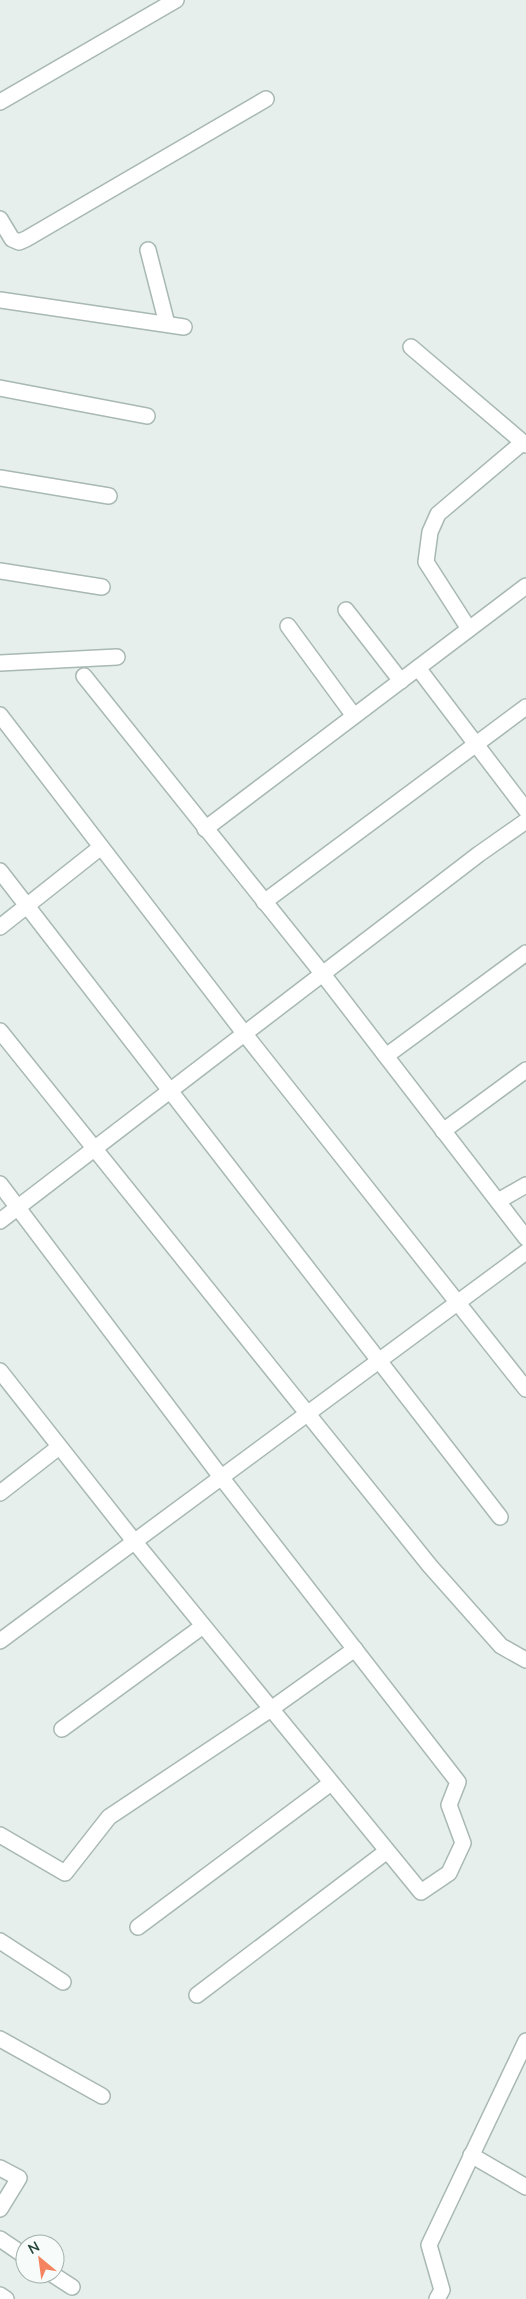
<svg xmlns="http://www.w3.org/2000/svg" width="526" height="2299" viewBox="0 0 526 2299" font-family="'Nunito Sans',sans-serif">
  <rect width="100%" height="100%" fill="#e6efeb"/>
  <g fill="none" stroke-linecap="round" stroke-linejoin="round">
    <defs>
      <g id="minor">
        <polyline points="0,102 176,0"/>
        <polyline points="0,219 12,239 19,242 26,239 266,99"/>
        <polyline points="148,250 167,324"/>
        <polyline points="0,300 184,327"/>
        <polyline points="411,347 526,445"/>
        <polyline points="0,388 147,416"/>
        <polyline points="0,478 109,496"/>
        <polyline points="0,571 102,587"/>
        <polyline points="346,610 401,681"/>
        <polyline points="288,626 354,716"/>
        <polyline points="469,629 426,562 430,532 438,514 522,443"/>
        <polyline points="0,663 117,657"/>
        <polyline points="418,668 526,810"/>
        <polyline points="84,676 322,973 526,1238"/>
        <polyline points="0,715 244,1033 526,1389"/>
        <polyline points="205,829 526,586"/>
        <polyline points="0,871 500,1517"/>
        <polyline points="264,902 526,707"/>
        <polyline points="0,927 101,847"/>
        <polyline points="0,1031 430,1566 501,1646 526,1660"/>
        <polyline points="386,1056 526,953"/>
        <polyline points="443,1131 526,1070"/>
        <polyline points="0,1184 221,1477 458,1782 449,1805 463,1843 449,1873 421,1892 134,1541 0,1371"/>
        <polyline points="498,1201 526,1185"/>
        <polyline points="0,1221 479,854 526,821"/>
        <polyline points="0,1493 59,1447"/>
        <polyline points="0,1641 526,1252"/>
        <polyline points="62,1729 203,1626"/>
        <polyline points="0,1835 65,1873 109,1817 271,1709 355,1649"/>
        <polyline points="138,1927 331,1783"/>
        <polyline points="0,1941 63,1982"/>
        <polyline points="197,1995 387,1851"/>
        <polyline points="0,2039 102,2096"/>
        <polyline points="471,2155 526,2187"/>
        <polyline points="0,2168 19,2178 0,2209"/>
        <polyline points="0,2239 25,2256"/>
        <polyline points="52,2274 72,2287"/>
        <polyline points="0,2295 6,2299"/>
        <polyline points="437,2299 442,2290 429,2245 526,2041"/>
      </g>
    </defs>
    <use href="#minor" stroke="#a8b8b2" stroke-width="18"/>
    <use href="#minor" stroke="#fff" stroke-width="15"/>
  </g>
  <g transform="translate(40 2259) rotate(331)"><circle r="24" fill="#f7fbf9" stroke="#a3b1ad"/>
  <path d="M0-4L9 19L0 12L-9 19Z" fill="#f4845f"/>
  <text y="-8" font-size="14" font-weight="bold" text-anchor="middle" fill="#24423a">N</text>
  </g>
</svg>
